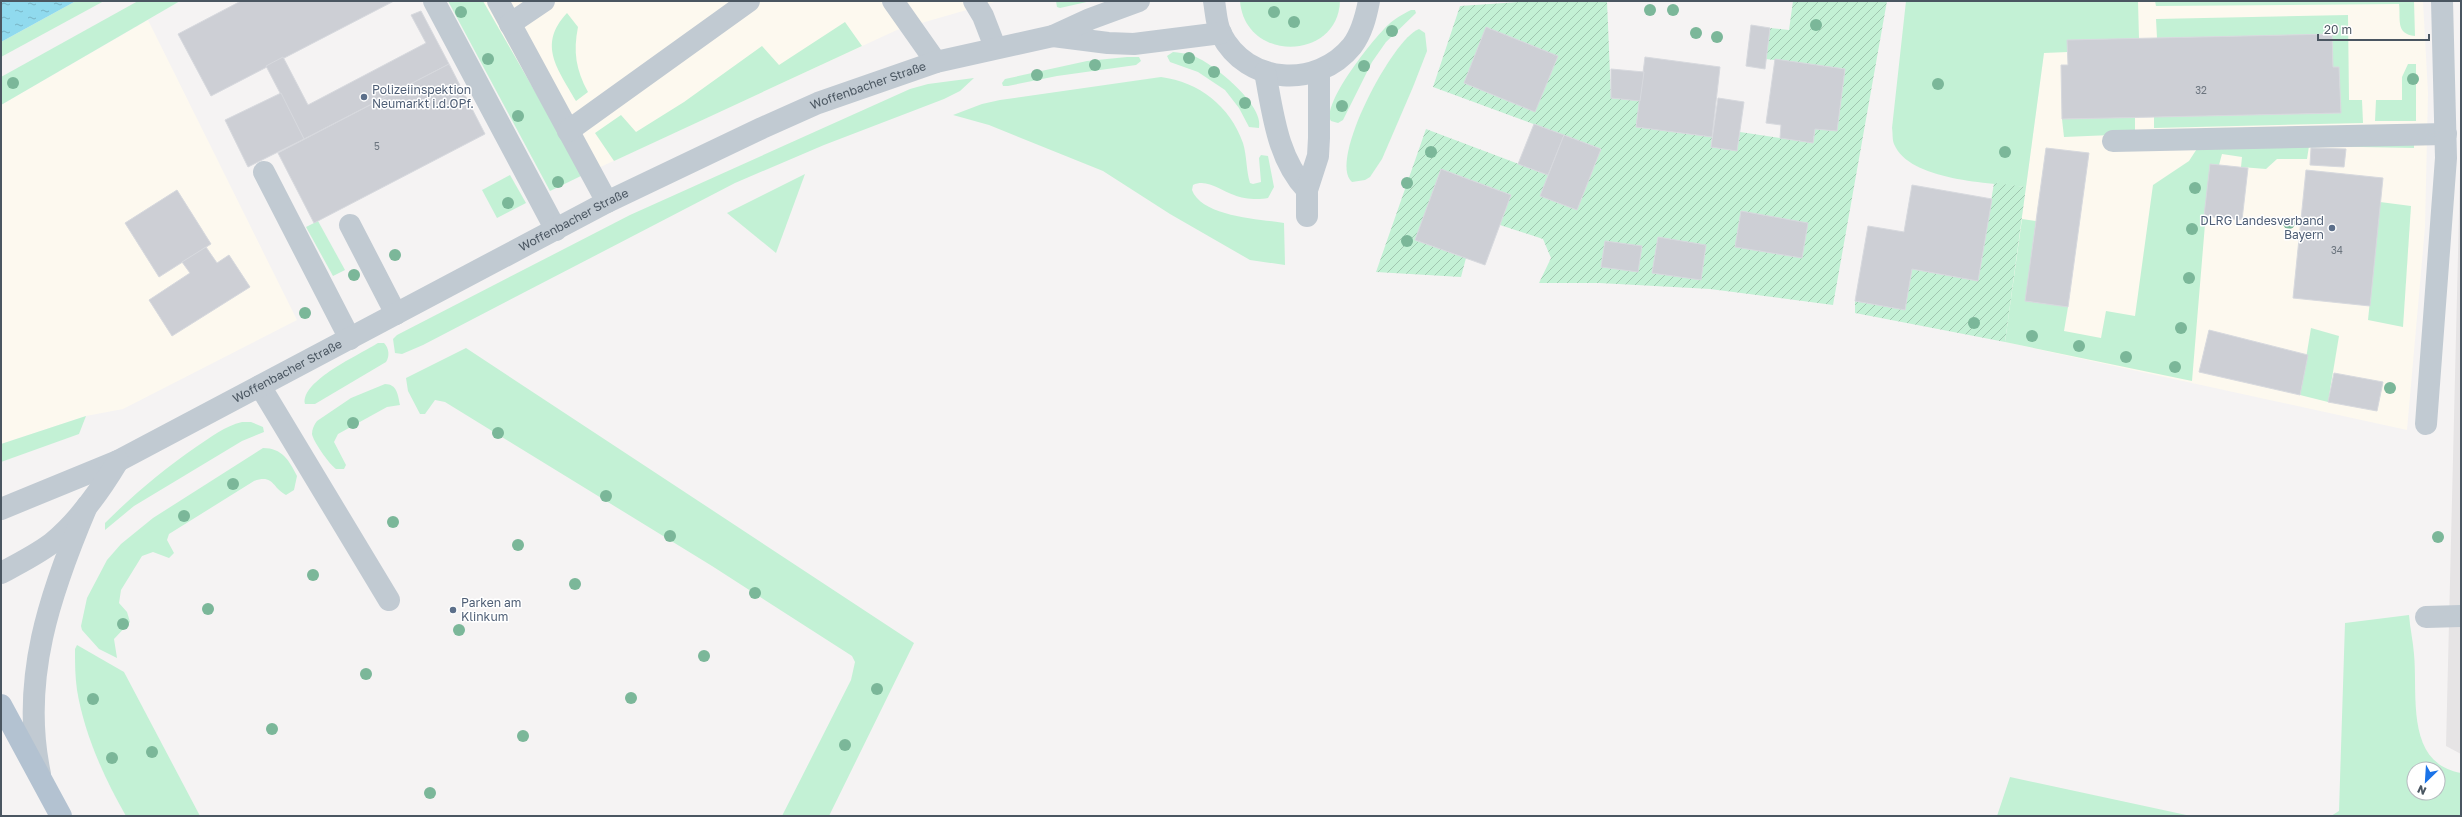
<svg xmlns="http://www.w3.org/2000/svg" width="2462" height="817" viewBox="0 0 2462 817" font-family="'Golos Text',sans-serif">
  <defs>
    <pattern id="garden-furrows" width="10" height="10" patternUnits="userSpaceOnUse"><rect width="10" height="10" fill="#c3f1d5"/><path d="M-1 1l2-2M0 10L10 0M9 11l2-2" fill="none" stroke="#a0c6b0"/></pattern>
    <pattern id="water-ripples" width="26" height="14" patternUnits="userSpaceOnUse"><rect width="26" height="14" fill="#90daee"/><path d="M2 4q2-2 4 0t4 0M15 11q2-2 4 0t4 0" fill="none" stroke="#78b4c4"/></pattern>
  </defs>
  <rect width="100%" height="100%" fill="#f5f3f3"/>
  <g fill="#fdf9ef">
    <polygon points="483,1 998,1 897,30 583,175"/>
    <polygon points="2049,1 2423,1 2428,93 2425,227 2407,430 2005,342 2044,53"/>
    <polygon points="148,20 297,320 123,409 86,416 1,444 1,105"/>
  </g>
  <polygon fill="#e6e4e5" points="2461,130 2461,754 2446,746"/>
  <g fill="#c3f1d5" fill-rule="evenodd">
    <polygon points="76,1 104,1 1,57 1,42"/>
    <polygon points="138,1 180,1 1,105 1,77"/>
    <polygon points="448,1 483,1 583,175 550,191"/>
    <polygon points="1056,1 1091,1 1060,8 1057,7"/>
    <path d="M1240 1H1340C1338 61 1245 63 1240 1Z"/>
    <path d="M1906 1H2138L2139 39 2068 40V52L2044 53 2026 187C1991 183 1909 181 1894 144 1892 139 1893 133 1892 128Z"/>
    <path d="M2155 1H2414L2415 36C2395 34 2401 19 2399 4L2156 6Z"/>
    <path d="M1411 10H1415L1416 13 1386 42 1372 62 1343 120 1338 123 1331 121C1321 104 1374 38 1388 25 1394 19 1403 14 1411 10Z"/>
    <path d="M567 13 578 27C573 52 576 70 588 92L576 101C558 69 537 45 567 13Z"/>
    <polygon points="2348,15 2349,100 2362,100 2363,123 2154,128 2154,117 2341,113 2339,67 2333,67 2332,34 2157,38 2156,19"/>
    <polygon points="845,22 862,46 614,161 595,133 621,115 636,132 684,102 762,46 779,65"/>
    <path d="M1419 29 1425 33 1427 51 1413 87 1382 159 1370 177 1365 180 1352 182C1327 162 1393 38 1419 29Z"/>
    <path d="M1173 52C1179 53 1186 53 1191 55 1211 61 1265 105 1259 128L1249 127 1239 108 1225 90 1198 72 1170 62 1167 56Z"/>
    <polygon points="1127,57 1139,57 1141,61 1136,65 1057,76 1008,86 1003,86 1002,83 1005,79 1087,61"/>
    <polygon points="2408,64 2416,64 2416,121 2375,121 2376,100 2402,100 2402,77"/>
    <path d="M1161 77C1199 82 1230 106 1243 143 1247 156 1246 170 1250 183L1253 184 1261 182 1259 158 1261 155 1268 156 1274 187 1268 198C1258 200 1243 199 1234 195 1221 191 1207 178 1193 185L1192 190C1202 217 1260 219 1284 223L1285 265 1250 260 1170 214 1103 171 989 125 953 115 982 104 1000 100Z"/>
    <polygon points="974,78 960,91 944,99 824,145 735,183 423,345 402,354 395,353 393,339 397,335 630,215 910,89 928,84"/>
    <polygon points="2135,117 2135,134 2064,137 2062,119"/>
    <polygon points="2414,141 2414,148 2309,146 2307,159 2277,159 2266,169 2241,167 2242,157 2222,154 2219,165 2210,164 2192,381 2005,342 2022,219 2036,221 2026,301 2068,307 2064,331 2101,338 2106,311 2135,316 2153,185 2189,161 2200,144"/>
    <polygon points="805,174 776,253 727,213"/>
    <polygon points="510,175 526,203 497,218 482,190"/>
    <polygon points="2380,202 2411,206 2403,327 2368,320"/>
    <polygon points="318,221 345,270 333,276 306,227"/>
    <polygon points="2311,328 2339,336 2328,402 2300,395"/>
    <path d="M378 343H384C389 348 390 356 386 362L315 404H305C300 381 361 354 378 343Z"/>
    <polygon points="466,348 914,643 829,816 782,816 851,680 855,662 852,656 712,566 445,402 435,400 425,414 420,414 408,391 406,378"/>
    <path d="M385 384C397 384 398 395 400 405L387 407 338 434 334 442 346 465 344 469H336C329 464 313 441 312 434 312 429 314 425 317 421L351 398Z"/>
    <polygon points="86,416 79,434 1,462 1,444"/>
    <path d="M242 422H251L263 427 264 432 242 441 134 506 105 530V523C134 494 163 470 196 447 211 437 225 426 242 422Z"/>
    <path d="M263 448C282 448 289 460 297 476L294 490 286 495C272 488 274 474 254 481L169 534 167 540 174 553 169 558 153 552 142 556 121 590 119 603 127 612 130 622 114 639 117 658 99 649 82 630 81 626 87 598 107 560 121 544 153 518Z"/>
    <path d="M2409 615C2410 628 2413 641 2414 654 2418 696 2405 763 2461 773V816H2331L2339 811 2345 623ZM2414 769H2438V793H2414Z"/>
    <path d="M77 645 124 672 200 816H126C104 778 84 733 77 690 75 676 75 663 75 649Z"/>
    <polygon points="2010,777 2191,816 1997,816"/>
  </g>
  <g fill="url(#garden-furrows)">
    <polygon points="1534,1 1607,1 1611,98 1640,101 1636,127 1712,137 1711,147 1737,151 1740,132 1813,143 1815,129 1837,131 1845,69 1766,59 1770,28 1789,30 1793,1 1887,1 1833,305 1710,289 1599,283 1539,283 1551,258 1543,239 1500,225 1511,195 1441,169 1416,240 1466,258 1461,277 1376,272 1426,129 1548,175 1541,196 1577,210 1601,149 1433,87 1460,6"/>
    <polygon points="1994,183 2026,187 2005,342 1855,313 1855,301 1905,310 1912,269 1978,281"/>
  </g>
  <polygon fill="url(#water-ripples)" points="1,1 76,1 1,42"/>
  <g fill="#cdcfd5" stroke="#d7d9de">
    <polygon points="241,1 394,1 211,96 178,34"/>
    <polygon points="421,11 449,64 304,139 266,66 283,57 308,105 426,43 411,15"/>
    <polygon points="1751,25 1770,28 1765,69 1746,66"/>
    <polygon points="1486,27 1558,56 1535,112 1464,83"/>
    <polygon points="2332,34 2333,67 2339,67 2341,113 2062,119 2061,65 2068,65 2067,40"/>
    <polygon points="1645,57 1720,67 1712,137 1636,127"/>
    <polygon points="1775,59 1845,69 1837,131 1815,129 1813,143 1780,138 1781,125 1766,123"/>
    <polygon points="449,64 485,134 314,223 278,153"/>
    <polygon points="1611,69 1644,72 1640,101 1611,98"/>
    <polygon points="281,93 304,139 248,167 225,120"/>
    <polygon points="1718,98 1744,102 1737,151 1711,147"/>
    <polygon points="1534,124 1564,135 1548,175 1518,164"/>
    <polygon points="1564,135 1601,149 1577,210 1540,196"/>
    <polygon points="2046,148 2089,153 2068,307 2025,301"/>
    <polygon points="2311,148 2346,149 2344,167 2310,165"/>
    <polygon points="2210,164 2248,168 2242,220 2204,216"/>
    <polygon points="1441,169 1511,195 1485,265 1415,240"/>
    <polygon points="2306,170 2383,178 2370,306 2293,298"/>
    <polygon points="1912,185 1992,199 1978,281 1912,269 1905,310 1855,301 1868,226 1904,232"/>
    <polygon points="177,190 211,244 159,277 125,223"/>
    <polygon points="1741,211 1808,223 1802,258 1735,247"/>
    <polygon points="1658,237 1706,245 1701,280 1652,273"/>
    <polygon points="1605,241 1642,246 1638,272 1601,267"/>
    <polygon points="206,247 217,263 229,255 250,287 172,336 149,300 190,273 182,262"/>
    <polygon points="2209,330 2308,355 2300,395 2199,372"/>
    <polygon points="2334,373 2383,382 2377,411 2328,402"/>
  </g>
  <g fill="none" stroke-linecap="round" stroke-linejoin="round">
    <g stroke="#c1cad2" stroke-width="22">
      <polyline points="434,1 556,230"/>
      <polyline points="498,1 607,202"/>
      <polyline points="893,1 936,62"/>
      <polyline points="974,1 983,16 995,47"/>
      <path d="M1214 1C1216 12 1216 24 1221 34 1247 85 1317 89 1352 46 1362 33 1366 16 1369 1"/>
      <polyline points="510,24 544,1"/>
      <polyline points="1053,36 1108,43 1134,44 1221,33"/>
      <path d="M1265 72C1273 113 1277 158 1307 190"/>
      <polyline points="568,131 749,1"/>
      <polyline points="2113,141 2446,134"/>
      <polyline points="264,172 350,339"/>
      <polyline points="1307,216 1307,190 1318,156 1319,138 1319,71"/>
      <polyline points="350,225 396,314"/>
      <polyline points="260,386 389,600"/>
      <polyline points="2426,424 2446,158 2442,1"/>
      <path id="s1" d="M1 509 118 461 607 202 762 128 818 103 936 62 1053 36 1090 19 1139 1"/>
      <path d="M1 573C18 564 36 555 52 543 79 521 100 491 118 461"/>
      <polyline points="2426,617 2461,616"/>
      <path d="M40 774C20 680 50 593 87 506"/>
    </g>
    <polyline stroke="#b3c2d1" stroke-width="22" points="1,705 61,816"/>
  </g>
  <g fill="#7bb799">
    <circle cx="1650" cy="10" r="6"/>
    <circle cx="1673" cy="10" r="6"/>
    <circle cx="461" cy="12" r="6"/>
    <circle cx="1274" cy="12" r="6"/>
    <circle cx="1294" cy="22" r="6"/>
    <circle cx="1816" cy="25" r="6"/>
    <circle cx="1392" cy="31" r="6"/>
    <circle cx="1696" cy="33" r="6"/>
    <circle cx="1717" cy="37" r="6"/>
    <circle cx="1189" cy="58" r="6"/>
    <circle cx="488" cy="59" r="6"/>
    <circle cx="1095" cy="65" r="6"/>
    <circle cx="1364" cy="66" r="6"/>
    <circle cx="1214" cy="72" r="6"/>
    <circle cx="1037" cy="75" r="6"/>
    <circle cx="2413" cy="79" r="6"/>
    <circle cx="13" cy="83" r="6"/>
    <circle cx="1938" cy="84" r="6"/>
    <circle cx="1245" cy="103" r="6"/>
    <circle cx="1342" cy="106" r="6"/>
    <circle cx="518" cy="116" r="6"/>
    <circle cx="1431" cy="152" r="6"/>
    <circle cx="2005" cy="152" r="6"/>
    <circle cx="558" cy="182" r="6"/>
    <circle cx="1407" cy="183" r="6"/>
    <circle cx="2195" cy="188" r="6"/>
    <circle cx="508" cy="203" r="6"/>
    <circle cx="2289" cy="223" r="6"/>
    <circle cx="2192" cy="229" r="6"/>
    <circle cx="1407" cy="241" r="6"/>
    <circle cx="395" cy="255" r="6"/>
    <circle cx="354" cy="275" r="6"/>
    <circle cx="2189" cy="278" r="6"/>
    <circle cx="305" cy="313" r="6"/>
    <circle cx="1974" cy="323" r="6"/>
    <circle cx="2181" cy="328" r="6"/>
    <circle cx="2032" cy="336" r="6"/>
    <circle cx="2079" cy="346" r="6"/>
    <circle cx="2126" cy="357" r="6"/>
    <circle cx="2175" cy="367" r="6"/>
    <circle cx="2390" cy="388" r="6"/>
    <circle cx="353" cy="423" r="6"/>
    <circle cx="498" cy="433" r="6"/>
    <circle cx="233" cy="484" r="6"/>
    <circle cx="606" cy="496" r="6"/>
    <circle cx="184" cy="516" r="6"/>
    <circle cx="393" cy="522" r="6"/>
    <circle cx="670" cy="536" r="6"/>
    <circle cx="2438" cy="537" r="6"/>
    <circle cx="518" cy="545" r="6"/>
    <circle cx="313" cy="575" r="6"/>
    <circle cx="575" cy="584" r="6"/>
    <circle cx="755" cy="593" r="6"/>
    <circle cx="208" cy="609" r="6"/>
    <circle cx="123" cy="624" r="6"/>
    <circle cx="459" cy="630" r="6"/>
    <circle cx="704" cy="656" r="6"/>
    <circle cx="366" cy="674" r="6"/>
    <circle cx="877" cy="689" r="6"/>
    <circle cx="631" cy="698" r="6"/>
    <circle cx="93" cy="699" r="6"/>
    <circle cx="272" cy="729" r="6"/>
    <circle cx="523" cy="736" r="6"/>
    <circle cx="845" cy="745" r="6"/>
    <circle cx="152" cy="752" r="6"/>
    <circle cx="112" cy="758" r="6"/>
    <circle cx="430" cy="793" r="6"/>
  </g>
  <g fill="#5c6f8a" stroke="#fff" stroke-width="1.5">
    <circle cx="364" cy="97" r="4"/>
    <circle cx="2332" cy="228" r="4"/>
    <circle cx="453" cy="610" r="4"/>
  </g>
  <g text-anchor="middle" stroke-width="3" stroke-linejoin="round" paint-order="stroke">
    <g font-size="10" fill="#6b747e">
      <text x="2201" y="94">32</text>
      <text x="377" y="150">5</text>
      <text x="2337" y="254">34</text>
    </g>
    <g font-size="12" fill="#4a5661" stroke="#fff">
      <text dy="4" stroke="none"><textPath href="#s1" startOffset="966">Woffenbacher Straße</textPath></text>
      <text dy="4" stroke="none"><textPath href="#s1" startOffset="642">Woffenbacher Straße</textPath></text>
      <text dy="4" stroke="none"><textPath href="#s1" startOffset="318">Woffenbacher Straße</textPath></text>
    </g>
    <g font-size="12" fill="#4e5e75" stroke="#fff" text-anchor="start">
      <text x="372" y="94">Polizeiinspektion<tspan x="372" dy="14">Neumarkt i.d.OPf.</tspan></text>
      <text x="2324" y="225" text-anchor="end">DLRG Landesverband<tspan x="2324" dy="14">Bayern</tspan></text>
      <text x="461" y="607">Parken am<tspan x="461" dy="14">Klinkum</tspan></text>
    </g>
  </g>
  <rect width="2462" height="817" fill="none" stroke="#4a5661" stroke-width="4"/>
  <g transform="translate(2426 781) rotate(205)"><circle r="19" fill="#ffffff" stroke="#b7bbc0"/>
  <path d="M0-3L7 15L0 10L-7 15Z" fill="#1a73e8"/>
  <text y="-6" font-size="11" font-weight="bold" text-anchor="middle" fill="#4a5661">N</text>
  </g>
  <path d="M2318 34v6h111v-6" fill="none" stroke="#4a5661" stroke-width="2"/>
  <text x="2324" y="34" font-size="12" fill="#4a5661" stroke="#ffffff" stroke-width="3" paint-order="stroke">20 m</text>
</svg>
